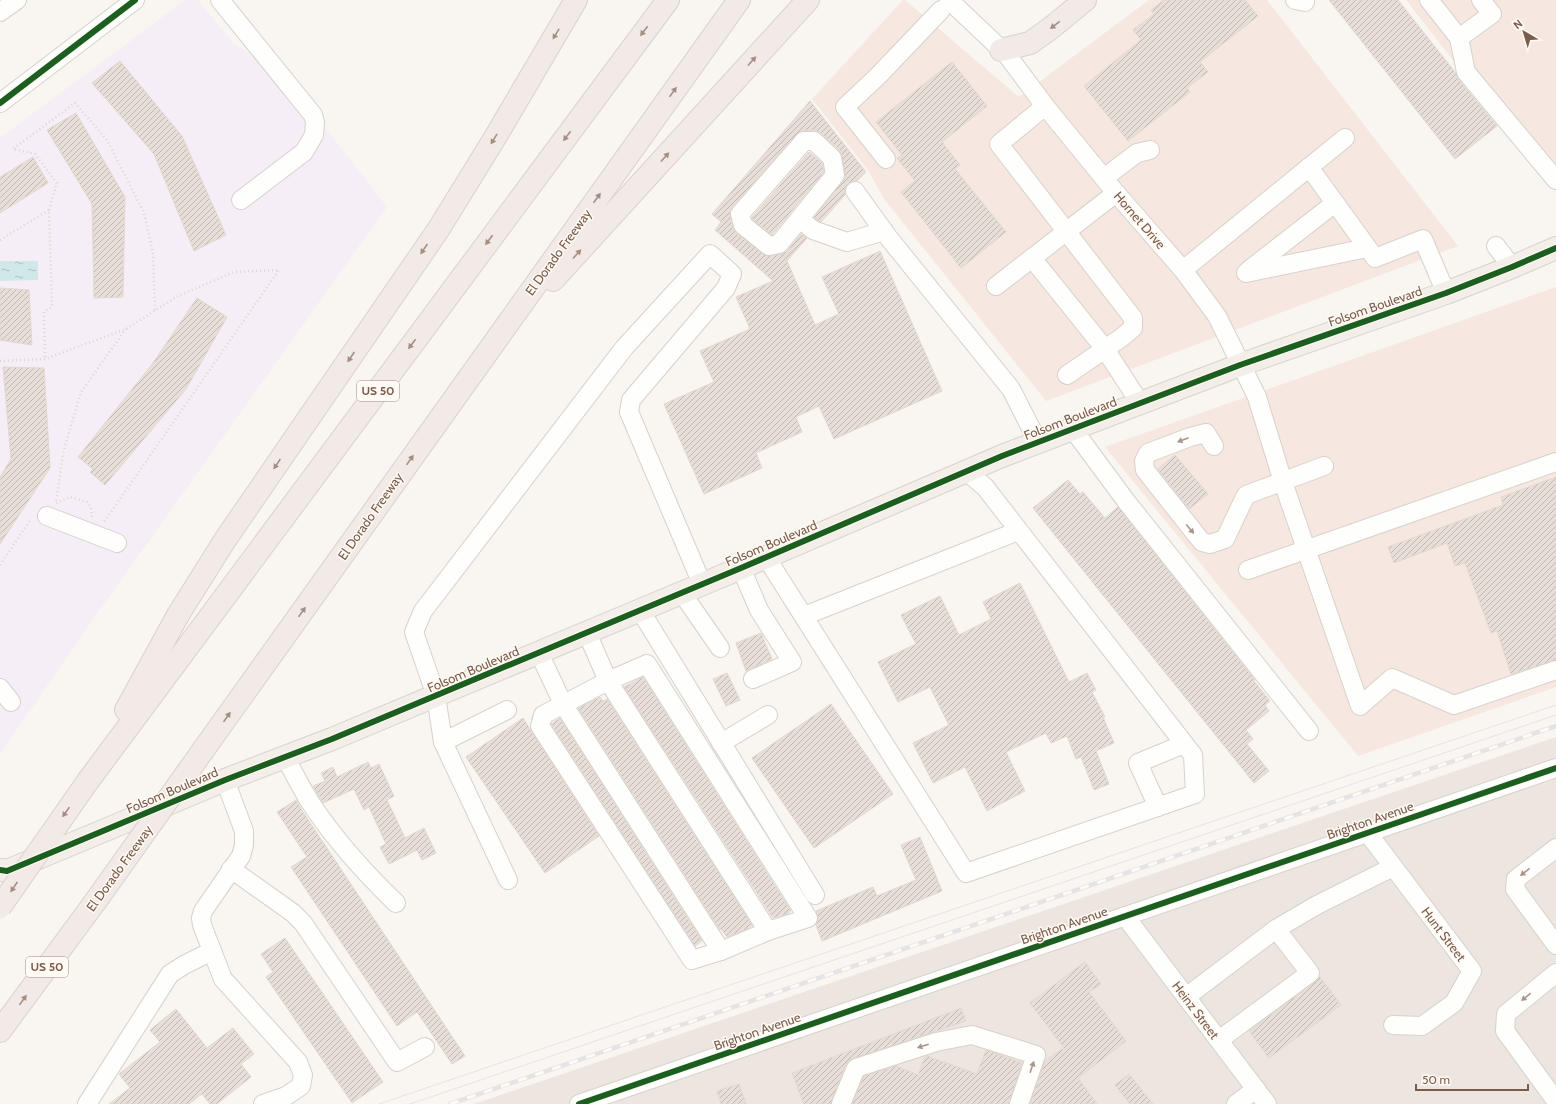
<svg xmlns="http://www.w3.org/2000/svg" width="1556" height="1104" viewBox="0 0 1556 1104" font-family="Cabin,sans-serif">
  <defs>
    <pattern id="water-ripples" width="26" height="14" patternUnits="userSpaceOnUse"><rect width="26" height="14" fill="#d0e8ea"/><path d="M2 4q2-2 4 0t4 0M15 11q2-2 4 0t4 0" fill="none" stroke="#aebfc0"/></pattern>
    <pattern id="building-hatch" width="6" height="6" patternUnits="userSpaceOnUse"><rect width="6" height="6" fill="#e6ded7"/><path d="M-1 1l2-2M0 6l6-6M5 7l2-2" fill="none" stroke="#bfb7b1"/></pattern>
  </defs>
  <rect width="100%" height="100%" fill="#f9f5f0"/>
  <g fill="#f6e8e1">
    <polygon points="903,0 905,0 1019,97 1149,0 1267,0 1458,246 1046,401 884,199 868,170 812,99"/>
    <polygon points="1406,0 1556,0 1556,192"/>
    <polygon points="1556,287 1556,687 1358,756 1105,447"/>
  </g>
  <polygon fill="#ede5e0" points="1556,737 1556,1104 474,1104"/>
  <polygon fill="#f6eef6" points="185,0 198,0 233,43 256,57 305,119 327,130 387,207 94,618 0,754 0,138"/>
  <polygon fill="url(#water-ripples)" points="0,261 38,261 38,280 0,281"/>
  <g fill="url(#building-hatch)" stroke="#e2d8d2">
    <polygon points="1164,0 1245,0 1258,16 1200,62 1208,72 1187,88 1190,92 1128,141 1084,86 1141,40 1133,30 1154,14 1151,10"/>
    <polygon points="1329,0 1398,0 1455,72 1458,79 1497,126 1455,159"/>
    <polygon points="120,61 182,136 226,235 194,251 154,154 92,83"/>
    <polygon points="952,62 987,106 942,142 960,165 955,169 1006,232 961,268 901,192 915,181 897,158 902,155 876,122"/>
    <polygon points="810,101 866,172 857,181 854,181 849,183 845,187 845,195 821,222 818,221 814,217 845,178 842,156 839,150 821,133 814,130 800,131 732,207 730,211 730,216 733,228 736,233 767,256 781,254 787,251 801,234 807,238 787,261 815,325 839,314 822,277 880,251 942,391 834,439 819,406 796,417 802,432 756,453 762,468 704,494 664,404 714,382 700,351 750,329 736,297 773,281 715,230 721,222 712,214"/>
    <polygon points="76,113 125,197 123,297 94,298 92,204 47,130"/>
    <polygon points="809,152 822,163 824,172 772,235 752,219 752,217"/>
    <polygon points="33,157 48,183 0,213 0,177"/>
    <polygon points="0,288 29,290 32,345 0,340"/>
    <polygon points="197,298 227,317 186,389 105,485 90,472 93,469 78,457 153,363"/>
    <polygon points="3,367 44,368 50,468 0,544 0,477 11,459"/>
    <polygon points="1175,455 1208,494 1189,509 1158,469"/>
    <polygon points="1556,477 1556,660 1511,674 1497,631 1491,633 1465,563 1455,566 1447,543 1394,563 1388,547 1503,505 1501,497"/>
    <polygon points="1068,480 1080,494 1083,492 1105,518 1118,507 1255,680 1254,681 1270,701 1265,705 1269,711 1246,730 1253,739 1247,744 1269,771 1254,783 1033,508"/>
    <polygon points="1020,583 1069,682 1087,673 1096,690 1092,692 1105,717 1103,717 1114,743 1096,751 1109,784 1094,790 1081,757 1076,759 1067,736 1051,743 1046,733 1006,752 1025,791 987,811 965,767 933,783 913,743 949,725 930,687 898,702 878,662 916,644 901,615 940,596 959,635 991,619 983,602"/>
    <polygon points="761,633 772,659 746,671 736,643"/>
    <polygon points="727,673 740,700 726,706 713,679"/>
    <polygon points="643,677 791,911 787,914 773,918 624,687"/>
    <polygon points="600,697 603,701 607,699 752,925 747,929 727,937 721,929 720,930 578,708"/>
    <polygon points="831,704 893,794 814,848 752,758"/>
    <polygon points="523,718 599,836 545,873 466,757"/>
    <polygon points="560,718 702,941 695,946 551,724"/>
    <polygon points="368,762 371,768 379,764 394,796 387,800 405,838 424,828 436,853 422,860 417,850 389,864 380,847 386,844 369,807 364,810 354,789 323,803 313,786 325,781 321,773 333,767 337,777"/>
    <polygon points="296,800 303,812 465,1056 452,1064 417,1012 397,1026 291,867 307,857 277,812"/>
    <polygon points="920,837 942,891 822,941 816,925 818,918 816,911 873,887 877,896 916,880 901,845"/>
    <polygon points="285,938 383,1082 352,1103 266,977 273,972 261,954"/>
    <polygon points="1085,962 1101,984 1089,992 1126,1041 1078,1078 1097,1104 1030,1104 1045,1061 1064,1048 1030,1003"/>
    <polygon points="1320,977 1341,1005 1269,1058 1249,1031 1316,981"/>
    <polygon points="961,1008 966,1021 849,1060 846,1064 831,1104 804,1104 792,1073"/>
    <polygon points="176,1009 207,1048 233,1028 254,1054 241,1064 251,1077 217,1104 210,1104 202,1094 189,1104 109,1104 130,1088 119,1074 160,1042 150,1030"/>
    <polygon points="986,1050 1022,1063 1009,1104 852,1104 864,1076 896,1066 918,1075 925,1057 927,1056 977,1074"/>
    <polygon points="1129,1074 1153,1104 1130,1104 1115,1085"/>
    <polygon points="739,1084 746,1104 721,1104 717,1091"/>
  </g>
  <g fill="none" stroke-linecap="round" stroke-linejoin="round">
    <defs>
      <g id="minor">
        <polyline points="220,0 313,115 315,122 314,135 304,152 241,200"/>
        <polyline points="949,0 1007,55 1045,106 1116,193 1183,270 1217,316 1257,397 1283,482 1360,706 1392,678 1454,705 1556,670"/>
        <polyline points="1295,0 1305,2"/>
        <polyline points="1429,0 1459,38 1492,14 1481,0"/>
        <polyline points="0,12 17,0"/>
        <polyline points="1459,38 1466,72 1556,180"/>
        <polyline points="0,103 135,0"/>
        <polyline points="1045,106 999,144 1133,318 1133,328 1121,338 1067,375"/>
        <polygon points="804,141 814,141 832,158 835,175 779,244 769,246 743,225 740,214"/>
        <polyline points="886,159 845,107 877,77 941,10"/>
        <polyline points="1309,167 1375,258 1423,239 1446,293"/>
        <polyline points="1104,178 1137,153 1150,150"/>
        <polyline points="855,191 888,237 1011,389 1038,442"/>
        <polyline points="800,219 813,230 847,242 884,231"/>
        <polyline points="1496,246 1512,267"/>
        <polyline points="1032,258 1105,349 1140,403"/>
        <polyline points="1183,270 1345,138"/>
        <polyline points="1249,270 1335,203"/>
        <polyline points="1246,273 1367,248"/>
        <polyline points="996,286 1116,193"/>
        <polyline points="1072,428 1126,501 1309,731"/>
        <polyline points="1214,446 1206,433 1190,437 1148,453 1144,461 1145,470 1202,542 1210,544 1225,539 1246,495 1324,466"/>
        <polyline points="47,516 117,543"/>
        <polyline points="766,557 966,873 1195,794 1193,755 985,487 966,471"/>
        <polyline points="741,568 759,610 792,662 753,679"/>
        <polyline points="1248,570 1556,462"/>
        <polyline points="682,593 720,648"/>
        <polyline points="640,610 815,895"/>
        <polyline points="804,616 1018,531"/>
        <polyline points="539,653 563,704 721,951 768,931 608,681 587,633"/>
        <polyline points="0,688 11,702"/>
        <polyline points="507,710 443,742 436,696 414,632 423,611 624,348 710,254 732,274 726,288 631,400 629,412 702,584"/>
        <polyline points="443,742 508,880"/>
        <polyline points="721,743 768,715"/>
        <path d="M285 757C294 773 302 790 312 805 336 841 365 873 396 903"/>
        <polyline points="225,780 244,831 244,845 241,856 203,911 201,918 202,925 223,979 298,1062 303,1075 301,1086 286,1096 263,1104"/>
        <polyline points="1158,807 1138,763 1184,744"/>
        <polyline points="1367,832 1472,971 1454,1003 1422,1026 1393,1025"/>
        <polyline points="1556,848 1516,879 1515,889 1556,945"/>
        <polyline points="231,869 293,913 303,923 397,1062 425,1047"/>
        <polyline points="1125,916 1267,1104"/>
        <polyline points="1276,929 1317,905 1393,867"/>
        <polyline points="721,951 692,960 540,726 543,715 608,681 647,664 808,918 768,931"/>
        <polyline points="1556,973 1506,1014 1505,1031 1556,1101"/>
        <polyline points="1186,997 1276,929 1310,973 1219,1040"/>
        <polyline points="87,1104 170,974 184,965 212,951"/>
        <polyline points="579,1104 1556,768"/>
        <polyline points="841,1104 856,1068 936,1042 972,1035 1036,1055 1019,1104"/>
        <polyline points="1236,1104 1256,1089"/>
      </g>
      <polyline id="major" points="0,870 7,871 225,780 332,739 741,568 1002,456 1240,365 1446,293 1512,267 1556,248"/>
      <g id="highway">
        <polyline points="1001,50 1030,43 1051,28 1085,0"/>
        <polyline points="553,280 808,0"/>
        <polyline points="126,710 178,615 225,540 438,230 493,141 576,0"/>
        <polyline points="204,749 739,0"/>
        <polyline points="44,844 88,781 668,0"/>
        <polyline points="0,1031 95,902"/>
      </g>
    </defs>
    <use href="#minor" stroke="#d7d1cb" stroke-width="20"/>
    <use href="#major" stroke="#dad1cc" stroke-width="24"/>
    <use href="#highway" stroke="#dad1cc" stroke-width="24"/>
    <g stroke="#dcd5d0" stroke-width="2.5" stroke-dasharray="1 3" stroke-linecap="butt">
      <polyline points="49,210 57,183 35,154 13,149 75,103 107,140 144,213 153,253 155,311"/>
      <polyline points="0,240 49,210 52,307 44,312 45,359"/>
      <polyline points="0,361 45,359 126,329 178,296 234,272 279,270 104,522"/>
      <polyline points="92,517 91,508 87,502 70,497 56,503 63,453 81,392 126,329"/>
      <polyline points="0,565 31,519"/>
    </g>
    <use href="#minor" stroke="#fefefd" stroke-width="18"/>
    <use href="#major" stroke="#f3eee8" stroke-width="22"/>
    <use href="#highway" stroke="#f2eae7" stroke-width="22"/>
    <g stroke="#e6e3e7" stroke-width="1">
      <polyline points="379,1104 1556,705"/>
      <polyline points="410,1104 1556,715"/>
    </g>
    <defs>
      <polyline id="rail" points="450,1104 1556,726"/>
    </defs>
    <use href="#rail" stroke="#e6e3e7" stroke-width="4.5"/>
    <use href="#rail" stroke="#fffaf3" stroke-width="3" stroke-dasharray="9" stroke-linecap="butt"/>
    <defs>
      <g id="highway-bridge">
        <polyline points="95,902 204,749"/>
        <polyline points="0,907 44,844"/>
      </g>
    </defs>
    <use href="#highway-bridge" stroke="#dad1cc" stroke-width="24" stroke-linecap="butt"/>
    <use href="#highway-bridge" stroke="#f2eae7" stroke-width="22"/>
    <defs>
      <g id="cycleway">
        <polyline points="0,103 135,0"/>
        <polyline points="0,870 7,871 225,780 332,739 741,568 1002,456 1240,365 1446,293 1512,267 1556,248"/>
        <polyline points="579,1104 1556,768"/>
      </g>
    </defs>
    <use href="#cycleway" stroke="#fffaf3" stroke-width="8"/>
    <use href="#cycleway" stroke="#1b5e20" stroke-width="6"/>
  </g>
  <defs><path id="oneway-solid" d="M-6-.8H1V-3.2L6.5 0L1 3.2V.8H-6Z"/></defs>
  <g fill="#a48e83">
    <use href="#oneway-solid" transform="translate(1055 25) rotate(142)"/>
    <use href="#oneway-solid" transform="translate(644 31) rotate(127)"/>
    <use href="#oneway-solid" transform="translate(556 34) rotate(121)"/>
    <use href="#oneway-solid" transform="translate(752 61) rotate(-48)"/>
    <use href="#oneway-solid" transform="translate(673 92) rotate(-54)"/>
    <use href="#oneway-solid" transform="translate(567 136) rotate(127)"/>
    <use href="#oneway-solid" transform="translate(494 139) rotate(121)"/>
    <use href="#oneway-solid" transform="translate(665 157) rotate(-48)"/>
    <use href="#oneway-solid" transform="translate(597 198) rotate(-54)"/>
    <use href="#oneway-solid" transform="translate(489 240) rotate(127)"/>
    <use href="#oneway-solid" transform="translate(424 249) rotate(124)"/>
    <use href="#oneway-solid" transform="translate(577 254) rotate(-48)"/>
    <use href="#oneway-solid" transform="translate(412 344) rotate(127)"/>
    <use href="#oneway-solid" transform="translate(351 357) rotate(124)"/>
    <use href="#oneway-solid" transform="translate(410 460) rotate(-55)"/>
    <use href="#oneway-solid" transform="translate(277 464) rotate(124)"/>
    <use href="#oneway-solid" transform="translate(302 612) rotate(-55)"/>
    <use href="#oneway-solid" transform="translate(227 717) rotate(-55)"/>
    <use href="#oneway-solid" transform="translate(66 812) rotate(125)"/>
    <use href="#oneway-solid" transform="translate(14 887) rotate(124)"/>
    <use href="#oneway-solid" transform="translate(23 1000) rotate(-54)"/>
  </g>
  <g fill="#a8958b">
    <use href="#oneway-solid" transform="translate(1183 440) rotate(159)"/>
    <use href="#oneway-solid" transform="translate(1190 529) rotate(50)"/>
    <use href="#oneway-solid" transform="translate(1525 872) rotate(142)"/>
    <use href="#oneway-solid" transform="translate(1526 997) rotate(141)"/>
    <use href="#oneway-solid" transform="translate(923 1046) rotate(162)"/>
    <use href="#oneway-solid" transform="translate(1032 1067) rotate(-71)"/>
  </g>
  <g text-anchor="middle" stroke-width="3" stroke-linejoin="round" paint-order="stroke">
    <g fill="#fffaf3" stroke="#a28b7f" stroke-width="1">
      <rect x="357" y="381" width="42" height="20" rx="3"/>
      <rect x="26" y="957" width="42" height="20" rx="3"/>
    </g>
    <g font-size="12" font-weight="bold" fill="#7a5c4d">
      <text x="378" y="395">US 50</text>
      <text x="47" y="971">US 50</text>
    </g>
    <g font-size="13" fill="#7a5c4d" stroke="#fffaf3">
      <text transform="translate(1140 220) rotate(49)" y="5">Hornet Drive</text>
      <text transform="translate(558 252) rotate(-54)" y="5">El Dorado Freeway</text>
      <text transform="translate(1375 306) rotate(-19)" y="5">Folsom Boulevard</text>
      <text transform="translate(1070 418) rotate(-21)" y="5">Folsom Boulevard</text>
      <text transform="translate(370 516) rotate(-55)" y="5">El Dorado Freeway</text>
      <text transform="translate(771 543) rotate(-23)" y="5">Folsom Boulevard</text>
      <text transform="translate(473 669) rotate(-23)" y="5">Folsom Boulevard</text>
      <text transform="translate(172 790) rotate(-23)" y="5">Folsom Boulevard</text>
      <text transform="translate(1370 820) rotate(-19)" y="5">Brighton Avenue</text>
      <text transform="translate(119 868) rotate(-54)" y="5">El Dorado Freeway</text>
      <text transform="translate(1064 925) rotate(-19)" y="5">Brighton Avenue</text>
      <text transform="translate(1444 934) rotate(53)" y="5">Hunt Street</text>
      <text transform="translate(1196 1010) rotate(53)" y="5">Heinz Street</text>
      <text transform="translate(757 1031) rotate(-19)" y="5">Brighton Avenue</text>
    </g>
  </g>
  <g transform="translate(1524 32) rotate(322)" stroke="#fffaf3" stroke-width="3" paint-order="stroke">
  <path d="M0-3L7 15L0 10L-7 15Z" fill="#7a5c4d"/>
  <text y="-6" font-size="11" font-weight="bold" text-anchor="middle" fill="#7a5c4d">N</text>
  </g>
  <path d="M1416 1084v6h112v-6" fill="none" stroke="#7a5c4d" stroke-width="2"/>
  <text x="1422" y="1084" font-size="12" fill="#7a5c4d" stroke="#fffaf3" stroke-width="3" paint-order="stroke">50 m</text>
</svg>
